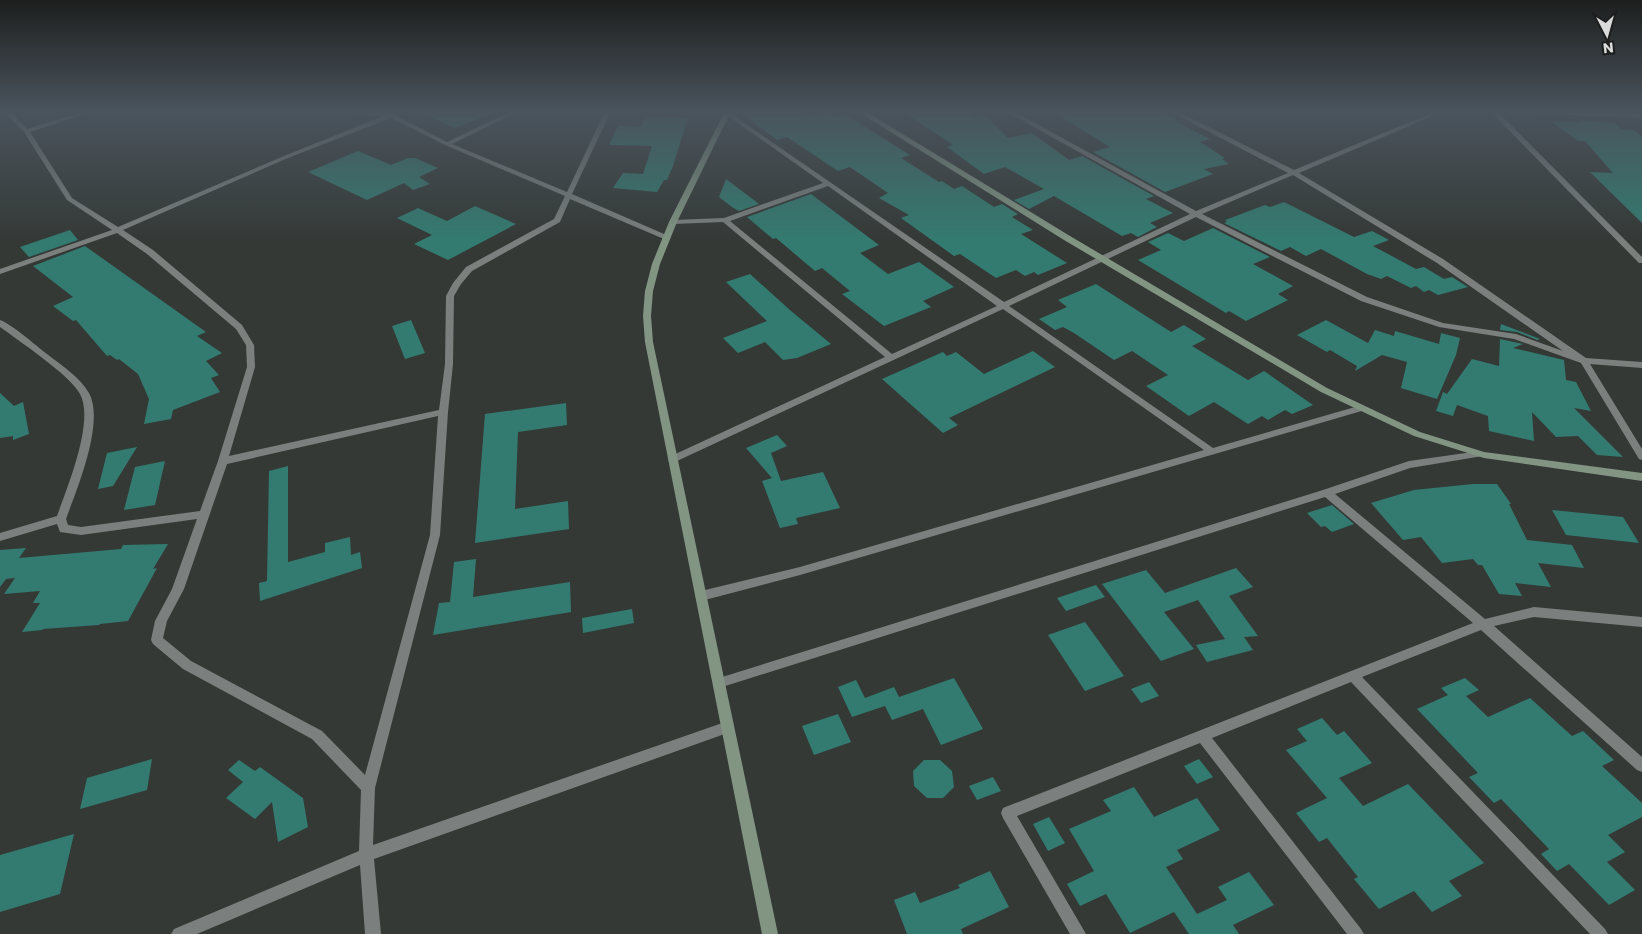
<svg xmlns="http://www.w3.org/2000/svg" width="1642" height="934" viewBox="0 0 1642 934" font-family="Poppins,sans-serif">
  <rect width="100%" height="100%" fill="#343936"/>
  <g fill="#337b70">
    <polygon points="416,111 496,111 496,112 455,128"/>
    <polygon points="738,111 798,111 810,116 828,111 837,117 846,115 910,155 901,158 939,182 942,181 954,189 962,186 994,207 1002,204 1018,214 1012,217 1033,230 1021,234 1067,263 1038,275 1034,272 1025,276 1016,270 996,278 960,254 954,256 901,218 909,215 879,198 888,193 850,167 838,171 787,137 777,140"/>
    <polygon points="902,111 971,111 971,118 986,116 1008,138 1032,133 1069,160 1082,156 1154,196 1146,199 1173,213 1150,223 1157,227 1138,237 1131,233 1122,236 1054,196 1029,209 1014,200 1044,189 1005,167 984,174 947,147 953,145"/>
    <polygon points="1051,111 1163,111 1175,118 1175,121 1210,139 1200,142 1225,158 1222,159 1229,164 1204,169 1213,174 1165,192 1093,152 1110,147"/>
    <polygon points="645,117 688,118 673,166 667,180 664,180 657,192 613,188 623,173 643,174 652,146 609,145 618,126 641,127"/>
    <polygon points="1578,120 1615,123 1621,129 1634,130 1642,137 1642,223 1590,172 1613,173 1585,141 1578,141 1552,122 1580,122"/>
    <polygon points="358,151 391,165 408,158 415,158 438,168 419,177 430,184 413,190 404,183 367,200 308,172"/>
    <polygon points="726,179 759,204 739,211 732,207 719,197"/>
    <polygon points="811,194 879,245 860,253 888,274 919,262 954,287 923,301 931,307 884,326 842,294 850,291 822,268 815,271 776,238 773,239 747,217"/>
    <polygon points="1284,202 1354,237 1372,231 1389,240 1373,246 1416,269 1424,267 1444,279 1452,277 1468,287 1438,295 1429,290 1424,292 1416,286 1411,288 1387,276 1381,279 1367,274 1321,249 1306,256 1290,247 1281,251 1224,223 1227,222 1225,220 1265,205 1270,207"/>
    <polygon points="475,206 516,224 448,260 414,244 432,235 397,218 418,208 447,221"/>
    <polygon points="1213,228 1270,257 1253,264 1293,286 1278,294 1288,300 1246,321 1229,311 1226,313 1138,260 1161,250 1148,242 1168,233 1184,241"/>
    <polygon points="70,230 78,240 29,257 20,247"/>
    <polygon points="85,246 206,332 197,336 222,353 206,361 219,375 211,378 220,392 173,410 171,419 144,424 149,399 138,374 119,359 117,360 110,355 107,356 76,320 73,321 53,306 73,297 33,266"/>
    <polygon points="750,274 791,311 831,344 797,358 783,360 765,342 738,353 723,338 767,321 726,282"/>
    <polygon points="1096,284 1171,332 1184,325 1206,339 1192,346 1248,380 1264,371 1313,405 1292,414 1285,410 1268,420 1262,416 1248,424 1214,402 1189,416 1146,386 1168,375 1132,351 1114,360 1074,333 1063,327 1055,330 1039,319 1067,307 1058,300"/>
    <polygon points="411,320 425,353 405,359 392,326"/>
    <polygon points="1326,320 1368,343 1375,330 1394,336 1395,331 1439,344 1441,333 1460,338 1456,355 1437,399 1401,388 1407,362 1382,355 1355,371 1357,366 1330,350 1327,352 1297,335"/>
    <polygon points="1501,324 1540,339 1537,340 1517,332 1500,330"/>
    <polygon points="1500,339 1523,344 1513,348 1564,360 1566,380 1576,382 1591,411 1574,408 1623,457 1597,455 1578,436 1556,437 1532,412 1534,441 1489,431 1488,416 1457,405 1453,416 1436,411 1443,392 1447,394 1472,359 1499,366"/>
    <polygon points="1033,351 1055,367 949,418 958,425 943,433 882,379 943,352 947,356 956,352 984,374"/>
    <polygon points="0,393 14,406 23,402 29,434 13,440 13,436 0,438"/>
    <polygon points="566,403 567,425 518,432 515,509 568,501 569,529 475,543 485,414"/>
    <polygon points="777,435 787,446 771,453 781,481 823,472 840,508 796,518 798,524 780,528 762,481 772,478 746,448"/>
    <polygon points="137,447 113,486 98,489 107,453"/>
    <polygon points="165,461 155,505 124,510 135,467"/>
    <polygon points="288,466 288,562 325,552 325,543 350,537 351,555 360,552 362,568 260,601 259,583 267,581 269,471"/>
    <polygon points="1473,484 1497,484 1511,504 1509,504 1527,540 1572,545 1584,568 1538,563 1551,587 1515,583 1522,596 1499,594 1482,565 1478,565 1473,559 1442,563 1421,537 1403,540 1371,503 1414,490"/>
    <polygon points="1332,505 1354,524 1332,532 1325,526 1321,527 1307,513"/>
    <polygon points="1552,510 1623,517 1639,543 1566,535"/>
    <polygon points="168,544 153,569 157,568 128,621 100,624 99,625 43,629 42,630 22,632 40,603 33,603 40,591 4,594 15,578 6,579 0,587 0,550 26,548 19,558 121,549 123,545"/>
    <polygon points="476,559 473,597 570,582 571,612 433,635 439,603 450,602 454,562"/>
    <polygon points="1236,568 1253,587 1229,596 1258,636 1244,637 1253,650 1207,662 1196,645 1225,639 1198,600 1164,612 1194,649 1161,661 1102,584 1146,570 1165,593"/>
    <polygon points="1096,585 1105,597 1066,611 1057,598"/>
    <polygon points="632,609 634,623 583,633 582,618"/>
    <polygon points="1085,622 1124,676 1085,691 1048,635"/>
    <polygon points="954,678 983,729 941,745 923,709 892,720 885,706 852,717 838,687 856,680 865,698 894,687 899,697"/>
    <polygon points="1465,678 1479,690 1466,696 1488,717 1530,698 1572,736 1583,731 1614,760 1602,766 1642,803 1642,817 1608,835 1625,852 1607,862 1635,890 1609,905 1569,864 1557,871 1541,854 1549,849 1501,799 1494,803 1469,777 1478,773 1417,709 1448,695 1441,688"/>
    <polygon points="1149,682 1159,696 1141,703 1131,689"/>
    <polygon points="838,714 851,742 814,755 802,726"/>
    <polygon points="1322,718 1337,735 1344,731 1372,763 1339,778 1363,806 1408,784 1484,863 1449,881 1462,896 1432,912 1414,891 1379,909 1354,879 1358,877 1327,838 1319,842 1296,813 1327,798 1286,750 1307,741 1297,729"/>
    <polygon points="152,759 147,790 80,809 87,778"/>
    <polygon points="1199,759 1213,777 1197,784 1184,766"/>
    <polygon points="239,760 255,771 260,767 303,798 308,827 278,842 272,802 255,819 226,798 243,782 228,770"/>
    <polygon points="924,760 940,760 952,771 954,787 943,798 927,798 914,786 913,771"/>
    <polygon points="993,777 1001,791 977,800 969,786"/>
    <polygon points="1134,787 1154,817 1197,798 1220,830 1177,850 1183,859 1166,867 1197,914 1227,900 1218,887 1249,872 1274,905 1233,925 1239,934 1189,934 1174,912 1130,933 1106,894 1080,906 1067,884 1094,871 1069,829 1111,811 1103,800"/>
    <polygon points="1049,817 1065,843 1048,851 1033,824"/>
    <polygon points="74,834 60,894 0,912 0,855"/>
    <polygon points="990,871 1009,907 961,929 963,934 907,934 894,900 915,892 920,903 960,888 958,885"/>
  </g>
  <g fill="none" stroke-linecap="round" stroke-linejoin="round">
    <g fill="#7b807e" fill-rule="evenodd">
      <path d="M3 111H10L27 129 85 111H95L30 132 72 198 118 227 284 156 383 116 350 114 348 111 389 112 447 142 512 111H520L452 144 567 192 605 111H611L572 194 671 237 667 239H664L570 199 560 222 472 271 461 284 454 296 453 364 448 412 440 535 375 788 373 845 728 721 733 723 734 727 733 731 374 859 381 934H365L360 865 197 934H171L174 929 359 851 361 790 312 739 183 669 153 644 151 640 155 621 172 589 197 519 81 535 60 532 57 524 0 541V533L57 516C67 488 95 421 80 394 70 375 19 341 0 327V320C13 325 35 345 47 354 61 365 80 377 89 393 105 422 77 489 66 519L68 525 81 527 200 511 218 461 247 367 246 345 236 329 147 254 117 233 0 274V269L112 230 67 200 24 132ZM391 118 445 145 565 196 554 219 466 267 453 283 446 296 445 364 439 410 229 456 255 367 254 345 242 325 153 250 123 230 288 158ZM438 416 430 535 365 775 322 731 191 661 163 638 167 621 184 589 227 464Z"/>
      <path d="M727 111 1004 302 1190 214 1005 111H1013L1196 211 1288 173 1169 111H1177L1294 170 1429 114 1431 111H1437L1433 116 1299 173 1443 259 1586 358 1642 362V368L1590 364 1642 449V460L1639 459 1581 363 1514 339 1439 327 1361 301 1196 217 1009 306 1213 448 1362 405 1367 408 1365 410 800 575 701 601 697 599 695 596 697 593 701 591 800 567 1204 450 1003 309 677 461H669L668 459 669 457 885 357 723 222 673 224 669 222 673 220 724 218 823 183 725 114 724 113ZM1293 175 1437 263 1563 351 1516 334 1443 323 1367 297 1202 214ZM828 186 997 306 892 354 730 221Z"/>
      <polygon points="1490,111 1497,111 1642,257 1642,263 1639,263"/>
      <polygon points="1522,111 1642,114 1642,118 1525,113"/>
      <polygon points="1480,451 1483,452 1485,454 1483,456 1410,468 1335,494 1485,619 1534,607 1642,617 1642,627 1534,617 1494,626 1642,757 1642,772 1637,770 1481,630 1362,677 1605,929 1608,934 1590,934 1351,682 1212,738 1361,929 1364,934 1347,934 1200,743 1017,816 1086,934 1070,934 1003,818 1001,813 1003,808 1473,623 1325,497 719,688 715,687 713,683 715,679 719,678 1323,490 1409,461"/>
    </g>
    <g fill="#829583" fill-rule="evenodd">
      <polygon points="725,111 731,111 677,222 660,264 653,291 651,316 653,342 778,934 762,934 645,342 643,316 645,291 652,264 669,222"/>
      <polygon points="857,111 865,111 1070,236 1327,388 1420,432 1484,452 1642,473 1642,481 1484,458 1414,436 1321,392 1064,240"/>
    </g>
  </g>
  <linearGradient id="sky" x2="0" y2="1"><stop stop-color="#1d1f1e"/><stop offset="0.46" stop-color="#4a545d"/><stop offset="1" stop-color="#4a545d" stop-opacity="0"/></linearGradient>
  <rect width="1642" height="242" fill="url(#sky)"/>
  <g transform="translate(1607 35) rotate(174)" stroke="#1d1f1e" stroke-width="4" paint-order="stroke">
  <path d="M0-4L9 19L0 12L-9 19Z" fill="#d8dbd9"/>
  <text y="-8" font-size="14" font-weight="bold" text-anchor="middle" fill="#d8dbd9">N</text>
  </g>
</svg>
